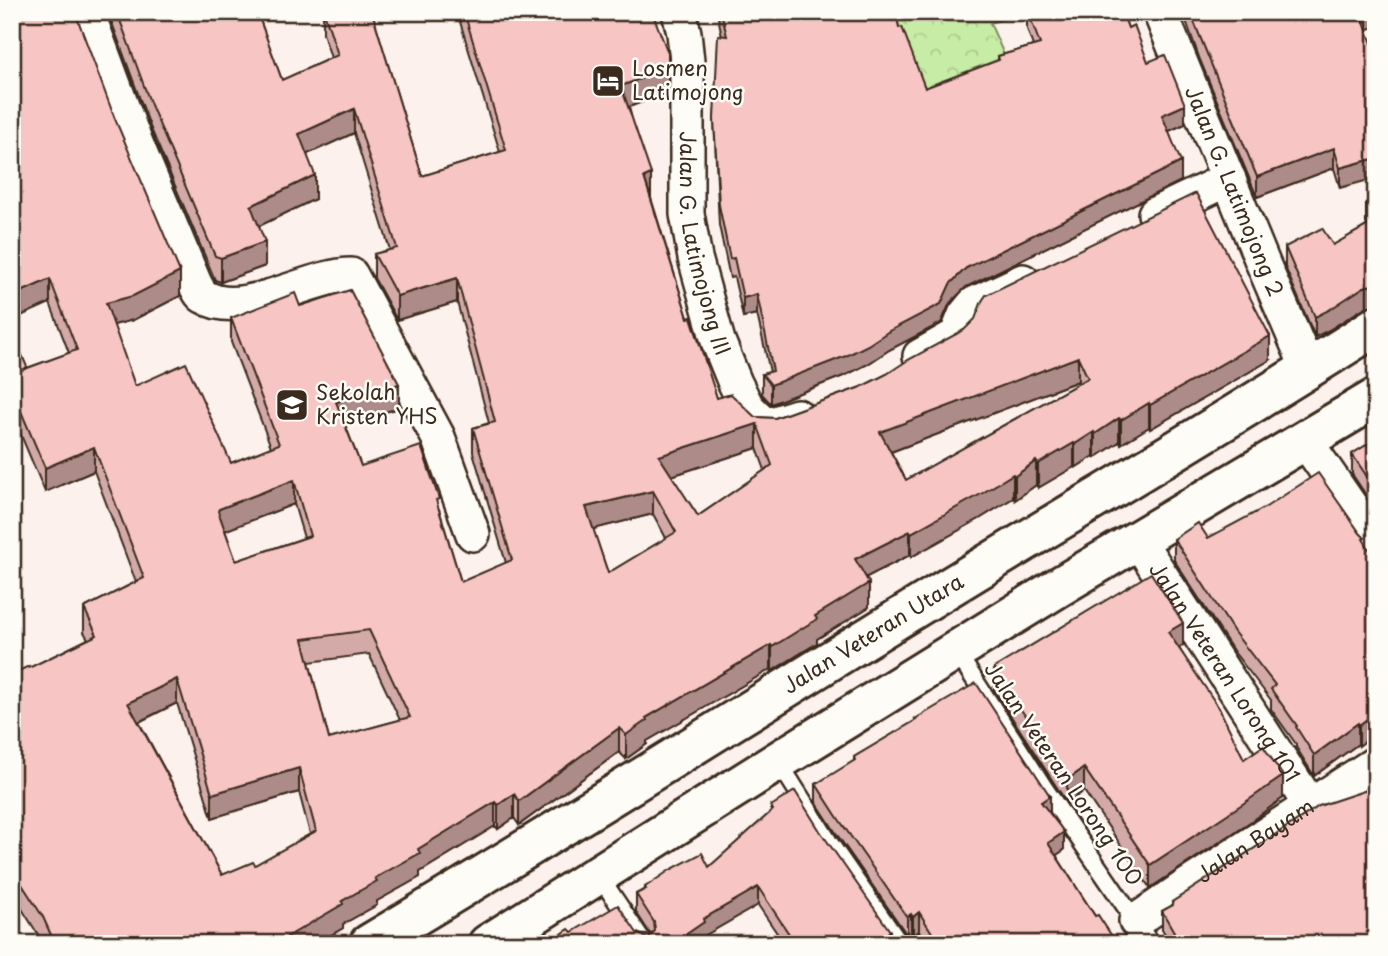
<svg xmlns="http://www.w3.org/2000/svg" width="1388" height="956" viewBox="0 0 1388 956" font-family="'Playpen Sans',sans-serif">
  <defs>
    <pattern id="forest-crowns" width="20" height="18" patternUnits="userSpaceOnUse" patternTransform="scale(1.75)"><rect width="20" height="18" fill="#c7eca6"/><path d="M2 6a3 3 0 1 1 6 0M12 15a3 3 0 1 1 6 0" fill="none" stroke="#accb8e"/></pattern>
  </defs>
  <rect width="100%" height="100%" fill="#fcf1ed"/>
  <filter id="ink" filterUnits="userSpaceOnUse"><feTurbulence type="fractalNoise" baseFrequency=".0143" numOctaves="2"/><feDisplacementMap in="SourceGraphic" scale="14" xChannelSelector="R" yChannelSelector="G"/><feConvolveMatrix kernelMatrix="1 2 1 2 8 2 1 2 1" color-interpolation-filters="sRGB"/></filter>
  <g filter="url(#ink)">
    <polygon fill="url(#forest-crowns)" stroke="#818b62" stroke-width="2" points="866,12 1026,12 990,23 1005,57 905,95"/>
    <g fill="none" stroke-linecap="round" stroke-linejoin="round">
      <defs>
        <g id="lane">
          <polyline points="956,651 1045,789 1151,944"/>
          <polyline points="778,761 829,842 900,944"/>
          <polyline points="598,874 645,944"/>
          <polyline points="1129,944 1143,932"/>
        </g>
        <g id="street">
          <path d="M87 12 133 136 195 284C198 289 200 295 205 297 242 320 309 275 351 275L438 437 473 534"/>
          <path id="s1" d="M679 12 684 33 687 61V214L695 258 718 341 735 383 747 407 763 423H775L797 416"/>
          <path id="s2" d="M1160 12 1264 266 1308 369"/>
          <polyline points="1155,214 1229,179"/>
          <polyline points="920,356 957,335 965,315 974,304 1023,281"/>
          <polyline points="1305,440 1376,543"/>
          <path id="s3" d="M1138 540 1310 805"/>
          <path id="s4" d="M1136 921 1185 887 1376 763"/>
        </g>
        <g id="highway">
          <path id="s5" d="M369 944C559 831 746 712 935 596 1082 506 1231 419 1376 326"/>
          <polyline points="488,944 778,761 1062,585 1376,398"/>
        </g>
      </defs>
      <use href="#lane" stroke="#3b2a1e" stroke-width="21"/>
      <use href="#street" stroke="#3b2a1e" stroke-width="38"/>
      <use href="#highway" stroke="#3b2a1e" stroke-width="44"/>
      <use href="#lane" stroke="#fdfcf7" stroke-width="16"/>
      <use href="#street" stroke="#fdfcf7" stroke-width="33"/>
      <use href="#highway" stroke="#fdfcf7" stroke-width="38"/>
    </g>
    <g fill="#d4aaa9" stroke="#3b2a1e" stroke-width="2" fill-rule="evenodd">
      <path d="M12 12 180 296 133 320 113 325 135 386 231 463 271 447 231 342V318L300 306 399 408 345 424 361 466 439 509 461 582 506 563 473 452V428L489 423 457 302 397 320 374 278V254L390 250 354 133 307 154 315 199 259 226 265 266 221 282 215 280 151 129 108 12H257L282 80 331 58 323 33V12H372L422 176 500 152 457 12H652L668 92 629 107 651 198 688 318 717 398 755 417 775 418 861 387 887 374 964 330 1270 360 1150 429 1149 427 1121 444 1119 442 1095 458 1094 456 1075 468 1074 467 1038 488 1036 485 1015 500 1013 498 981 518 911 557 910 555 866 577 869 607 817 639V643L772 671 771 669 647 741V744L626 759 619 752 519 825 514 818 498 829 495 826 420 872V877L377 901V905L343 924V928L316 944H44L12 893V674L29 668 88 639 84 632V608L136 582 94 471 45 492 12 414V332L27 368 69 353 50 303ZM1078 381 1079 383 906 480 891 452ZM757 448 765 470 698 516 671 476ZM294 504 304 538 236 561 225 530ZM653 514 666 538 608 573 593 529ZM369 654 400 720 329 739 309 662ZM177 703 212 818 299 792 310 834 255 865 222 875 139 722Z"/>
      <polygon points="717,12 896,12 899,28 925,88 998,61 998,56 1033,46 1027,29 1027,12 1122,12 1128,28 1185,124 1169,131 1181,181 966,287 950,303 941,323 889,350 868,364 846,375 771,404 762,394 762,374 770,372 757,314 743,317 734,277 730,278 719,225 714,119 722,36"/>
      <polygon points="1183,12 1376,12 1376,27 1367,29 1340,188 1334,168 1257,197 1200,60"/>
      <polygon points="1376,196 1376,304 1364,308 1329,330 1315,337 1285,267 1285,247 1333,245 1368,225 1366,223 1366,203"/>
      <polygon points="1376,439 1376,510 1352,474 1352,454"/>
      <polygon points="1360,533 1359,746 1358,744 1314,776 1296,747 1296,744 1271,709 1271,700 1234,652 1174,560 1174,539"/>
      <polygon points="1183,645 1179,648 1244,759 1283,798 1250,822 1150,888 1084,791 1067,803 994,690 994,668"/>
      <polygon points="915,719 1050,813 1064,850 1056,855 1095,916 1117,944 928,944 919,931 913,935 911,932 907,935 838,836 816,802 816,784 854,762 854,757 915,721"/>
      <polygon points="1376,769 1376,944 1171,944 1162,929 1162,911 1172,906 1172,902 1374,788 1374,770"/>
      <polygon points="771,806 890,944 783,942 758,905 704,936 704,939 698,944 547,944 572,932 637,933 645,937 650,936 651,935 636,912 636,894 645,889 645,887 709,867 771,812"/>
    </g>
    <g fill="#ad8b89" stroke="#3b2a1e" stroke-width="2">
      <polygon points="1360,12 1376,12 1376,27 1360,31"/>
      <polygon points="668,68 668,92 621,110 621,86"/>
      <polygon points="1185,105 1185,124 1162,134 1162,115"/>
      <polygon points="354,109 354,133 299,158 299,134"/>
      <polygon points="1334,148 1334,168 1257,197 1257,177"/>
      <polygon points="1376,158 1376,178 1340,188 1340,168"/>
      <polygon points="1181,162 1181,181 966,287 950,303 941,323 889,350 868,364 846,375 771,404 771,385 950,284 966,268"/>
      <polygon points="651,174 651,198 644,177"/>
      <polygon points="315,175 315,199 251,230 251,206"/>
      <polygon points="265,242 265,266 221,282 221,258"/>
      <polygon points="180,272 180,296 133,320 106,327 106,303"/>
      <polygon points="457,278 457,302 397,320 397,296"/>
      <polygon points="50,279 50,303 12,320 12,296"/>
      <polygon points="1375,284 1375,304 1364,308 1329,330 1315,337 1315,317 1364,287"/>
      <polygon points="757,294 757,314 743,317 743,298"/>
      <polygon points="1270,336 1270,360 1150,429 1150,405"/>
      <polygon points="1078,357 1078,381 880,456 880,432"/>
      <polygon points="399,384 399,408 336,426 336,402"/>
      <polygon points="1149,403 1149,427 1121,444 1121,420"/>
      <polygon points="1119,418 1119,442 1095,458 1095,434"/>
      <polygon points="757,424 757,448 659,480 659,456"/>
      <polygon points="1094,432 1094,456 1075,468 1075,444"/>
      <polygon points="1074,443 1074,467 1038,488 1038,464"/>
      <polygon points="94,447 94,471 45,492 45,468"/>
      <polygon points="1036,461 1036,485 1015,500 1015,476"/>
      <polygon points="1013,474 1013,498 981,518 911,557 911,533"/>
      <polygon points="294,480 294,504 219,533 218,511 219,509"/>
      <polygon points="653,491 653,514 586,531 586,507"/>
      <polygon points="910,531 910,555 855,583 855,559"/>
      <polygon points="869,583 869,607 817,639 817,643 772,671 772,647 815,616"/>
      <polygon points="1183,623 1183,645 1168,654 1168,632"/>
      <polygon points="771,645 771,669 647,741 647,744 626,759 626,735 646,718"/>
      <polygon points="177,679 177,703 128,727 128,703"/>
      <polygon points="1376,712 1376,733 1359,746 1359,725"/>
      <polygon points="1358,723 1358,744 1314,776 1314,755"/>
      <polygon points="619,728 619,752 519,825 519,801"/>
      <polygon points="299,768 299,792 212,818 212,794"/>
      <polygon points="1084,768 1084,791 1067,803 1067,780"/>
      <polygon points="1283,776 1283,798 1250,822 1150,888 1150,865"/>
      <polygon points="514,794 514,818 498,829 498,805"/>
      <polygon points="1050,796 1050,815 1041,802"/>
      <polygon points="495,802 495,826 420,872 420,877 377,901 377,905 343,924 343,928 316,944 275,944 342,901 418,849"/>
      <polygon points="1064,832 1064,850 1048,861 1048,843"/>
      <polygon points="758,887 758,905 704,936 704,939 698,944 672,944 703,919"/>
      <polygon points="919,912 919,931 913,935 913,917"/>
      <polygon points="911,914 911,932 907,935 907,917"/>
      <polygon points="890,931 890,944 874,944"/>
    </g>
    <g fill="#f7c6c4" stroke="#3b2a1e" stroke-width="2" fill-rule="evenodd">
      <path d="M12 12H75L115 119 180 272 133 296 106 303 135 386 186 363 231 463 279 444 231 318 295 293 300 306 350 290 399 384 336 402 361 466 421 446 439 499 436 500 461 582 512 560 473 428 495 422 457 278 397 296 374 254 397 248 354 109 299 134 315 175 251 206 265 242 221 258 215 256 151 105 117 12H257L282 80 338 55 324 12H372L422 176 506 150 464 12H652L668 53V68L621 86 651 174 644 177 688 318 691 317 717 398 731 394 755 417 775 418 861 387 887 374 908 360 964 330 975 319 982 301 986 295 1196 193 1270 336 1150 405 1149 403 1121 420 1119 418 1095 434 1094 432 1075 444 1074 443 1038 464 1036 461 1015 476 1013 474 981 494 911 533 910 531 855 559 869 583 815 616 817 619 772 647 771 645 646 718 647 720 626 735 619 728 519 801 514 794 498 805 495 802 418 849 420 853 375 878 377 881 342 901 343 904 275 944H55L43 917 12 869V674L29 666V668L97 635 84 608 144 578 94 447 45 468 12 390V332L27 367 22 370 77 350 50 279 12 296ZM1078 357 1088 378 906 480 880 432ZM757 424 772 465 698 516 659 456ZM294 480 310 536 236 561 218 511 219 509ZM653 491 676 532 608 573 586 507ZM369 630 410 717 329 739 303 639ZM177 679 212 794 299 768 316 831 255 865 253 862 222 875 128 703Z"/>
      <polygon points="721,12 896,12 899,28 902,27 925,88 999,60 998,56 1040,44 1028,12 1122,12 1128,28 1134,25 1148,62 1165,55 1185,105 1162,115 1181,162 966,268 950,284 941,304 889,331 868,345 846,356 771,385 762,374 773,371 757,294 743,298 734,258 730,259 719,205 714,119 718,35 727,36"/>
      <polygon points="1190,12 1360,12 1376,54 1376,158 1340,168 1334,148 1257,177"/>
      <polygon points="1376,196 1376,218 1366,203"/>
      <polygon points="1376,221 1376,284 1364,287 1329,310 1315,317 1285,247 1322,228 1333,245"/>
      <polygon points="1376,439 1376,490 1352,454"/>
      <polygon points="1318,473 1360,533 1365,538 1363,539 1376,560 1376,712 1359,725 1358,723 1314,755 1296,727 1297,726 1271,689 1275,685 1234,632 1174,539 1198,523 1208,538 1266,507"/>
      <polygon points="1151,573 1183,623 1168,632 1219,708 1244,759 1263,746 1283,776 1250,799 1150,865 1084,768 1067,780 994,668"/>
      <polygon points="976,683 1050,796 1041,802 1064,832 1048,843 1095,916 1098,915 1117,944 939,944 919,912 913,917 911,914 907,917 838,818 816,784 855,760 854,757 916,720 915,719"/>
      <polygon points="1376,787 1376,944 1181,944 1162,911 1173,905 1172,902 1319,806"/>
      <polygon points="795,791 820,831 890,931 874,944 780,944 791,937 758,887 703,919 704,922 672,944 547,944 569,929 572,932 618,905 637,933 645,937 650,936 655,931 654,922 636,894 646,889 645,887 670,870 702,853 709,867 773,810 771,806"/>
    </g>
  </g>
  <defs>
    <symbol id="hotel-square" viewBox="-11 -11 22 22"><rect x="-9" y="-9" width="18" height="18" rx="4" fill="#3b2a1e" stroke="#fdfcf7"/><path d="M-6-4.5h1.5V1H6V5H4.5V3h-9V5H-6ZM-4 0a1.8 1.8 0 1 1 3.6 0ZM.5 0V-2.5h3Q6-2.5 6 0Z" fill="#fff"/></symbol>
    <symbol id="school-square" viewBox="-11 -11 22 22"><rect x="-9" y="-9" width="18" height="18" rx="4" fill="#3b2a1e" stroke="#fdfcf7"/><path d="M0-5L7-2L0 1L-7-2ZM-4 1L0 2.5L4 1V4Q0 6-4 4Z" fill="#fff"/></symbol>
  </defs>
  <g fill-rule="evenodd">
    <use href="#hotel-square" x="589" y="62" width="38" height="38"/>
    <use href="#school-square" x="273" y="386" width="38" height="38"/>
  </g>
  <g text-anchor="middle" stroke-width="5" stroke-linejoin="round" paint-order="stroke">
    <g font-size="21" fill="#3b2a1e" stroke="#fdfcf7" text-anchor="start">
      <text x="632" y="76">Losmen<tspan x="632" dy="24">Latimojong</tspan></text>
      <text x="316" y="400">Sekolah<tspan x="316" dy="24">Kristen YHS</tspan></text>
    </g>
    <g font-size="21" fill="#3b2a1e" stroke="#fdfcf7">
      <text dy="7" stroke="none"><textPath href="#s2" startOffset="194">Jalan G. Latimojong 2</textPath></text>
      <text dy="7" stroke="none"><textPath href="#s1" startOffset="234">Jalan G. Latimojong III</textPath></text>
      <text dy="7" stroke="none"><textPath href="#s5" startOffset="592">Jalan Veteran Utara</textPath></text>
      <text dy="7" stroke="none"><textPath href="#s3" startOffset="158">Jalan Veteran Lorong 101</textPath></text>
      <text transform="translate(1063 774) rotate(56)" y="7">Jalan Veteran Lorong 100</text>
      <text dy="7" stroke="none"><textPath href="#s4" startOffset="144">Jalan Bayam</textPath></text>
    </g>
  </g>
  <rect width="1388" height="956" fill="none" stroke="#fdfcf7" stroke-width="42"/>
  <rect x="21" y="21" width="1346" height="914" fill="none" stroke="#3b2a1e" stroke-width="2.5" filter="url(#ink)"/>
</svg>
